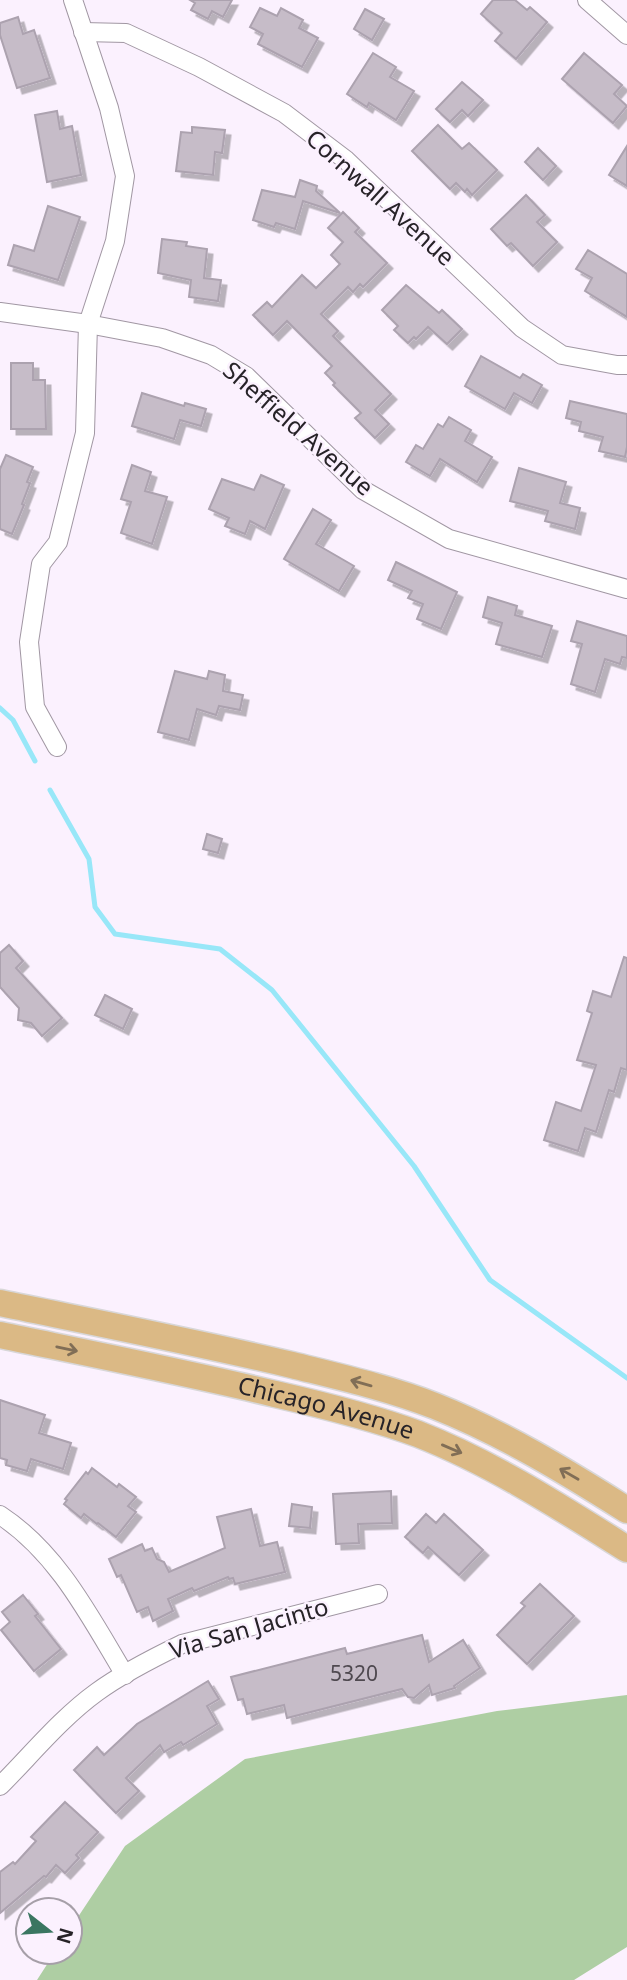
<svg xmlns="http://www.w3.org/2000/svg" width="627" height="1980" viewBox="0 0 627 1980" font-family="'Noto Sans',sans-serif">
  <defs>
    <filter id="shadow"><feDropShadow dx="5.5" dy="5.5" stdDeviation="0" flood-color="#0004"/></filter>
  </defs>
  <rect width="100%" height="100%" fill="#fbf1fe"/>
  <polygon fill="#aecea3" points="627,1695 627,1947 574,1980 37,1980 55,1952 70,1952 70,1929 125,1846 245,1759 497,1711"/>
  <g fill="none" stroke-linecap="round" stroke-linejoin="round">
    <g stroke="#98e7f8" stroke-width="5">
      <polyline points="0,708 13,720 35,761"/>
      <polyline points="50,790 89,859 95,907 115,934 220,949 272,990 414,1166 490,1280 627,1378"/>
    </g>
  </g>
  <g fill="#c6bcc8" stroke="#aca2af" stroke-width="2" filter="url(#shadow)">
    <polygon points="190,0 232,0 223,17 212,11 208,19 191,10 195,3"/>
    <polygon points="493,0 515,0 527,10 530,7 547,22 516,59 495,41 502,33 481,14"/>
    <polygon points="260,8 277,16 281,8 303,20 299,28 318,38 302,67 258,44 263,34 250,27"/>
    <polygon points="365,9 384,19 372,40 354,29"/>
    <polygon points="18,17 23,34 34,30 50,78 17,88 0,35 0,23"/>
    <polygon points="373,53 396,67 390,77 414,91 396,120 369,103 367,107 347,94"/>
    <polygon points="584,53 622,85 614,94 627,106 613,123 562,79"/>
    <polygon points="462,82 483,100 468,116 462,110 450,122 436,109"/>
    <polygon points="57,111 60,129 72,126 81,175 47,182 35,115"/>
    <polygon points="438,125 462,149 469,143 497,170 472,195 467,189 465,192 456,183 450,189 412,151"/>
    <polygon points="192,127 225,130 222,153 215,152 213,175 176,171 181,132 192,133"/>
    <polygon points="627,146 627,186 609,175"/>
    <polygon points="538,148 556,166 543,180 525,162"/>
    <polygon points="300,180 317,186 316,191 340,213 303,201 295,229 276,223 274,227 253,220 262,190 295,197"/>
    <polygon points="526,195 545,215 537,222 557,242 533,266 511,243 507,246 491,229"/>
    <polygon points="48,206 80,217 58,280 8,265 14,245 34,251"/>
    <polygon points="343,212 359,228 355,232 387,263 363,287 360,284 353,292 348,287 321,314 338,331 333,336 391,394 375,410 389,424 375,438 355,418 361,413 333,385 335,383 325,373 332,366 287,321 273,335 253,315 267,302 272,307 302,275 316,288 340,264 331,255 343,242 328,228"/>
    <polygon points="162,239 187,242 186,246 207,249 204,278 221,280 218,301 189,297 191,280 158,273"/>
    <polygon points="588,250 627,274 627,317 585,291 592,278 576,269"/>
    <polygon points="406,285 439,313 442,310 462,329 447,344 428,327 416,339 414,337 408,343 394,330 398,326 382,310"/>
    <polygon points="481,356 520,378 523,374 542,385 532,403 514,393 505,409 465,386"/>
    <polygon points="11,363 33,363 33,380 45,380 46,429 11,429"/>
    <polygon points="142,393 184,406 185,403 206,409 201,426 180,420 174,439 132,426"/>
    <polygon points="570,401 627,414 627,447 625,457 599,451 603,437 579,431 581,422 566,418"/>
    <polygon points="449,417 471,430 465,441 492,457 477,482 440,459 430,476 406,462 416,445 423,449 438,424 443,427"/>
    <polygon points="6,455 33,467 27,482 30,483 22,504 24,505 12,534 0,529 0,469"/>
    <polygon points="132,465 151,472 145,491 167,497 152,544 121,533 131,502 121,499"/>
    <polygon points="519,468 566,482 560,503 580,508 575,529 545,521 548,511 510,501"/>
    <polygon points="261,475 284,485 265,529 250,521 245,534 225,526 229,518 209,509 222,479 254,490"/>
    <polygon points="313,509 331,520 316,544 354,566 339,591 284,559"/>
    <polygon points="396,562 457,592 441,629 417,619 423,604 408,598 412,591 388,580"/>
    <polygon points="488,597 517,606 515,615 552,626 542,657 496,644 502,623 483,617"/>
    <polygon points="577,621 627,636 627,658 622,657 620,664 605,659 595,692 571,684 582,644 571,641"/>
    <polygon points="175,671 207,679 209,671 225,675 223,691 243,695 240,710 219,706 216,715 197,709 189,740 158,732"/>
    <polygon points="207,834 222,839 218,853 203,849"/>
    <polygon points="9,945 23,961 16,968 62,1018 42,1036 31,1023 18,1020 19,1008 0,987 0,953"/>
    <polygon points="624,957 627,958 627,1070 621,1068 614,1092 609,1090 596,1132 585,1128 578,1151 544,1140 556,1102 581,1111 596,1065 577,1060 592,1013 587,1011 593,991 611,997"/>
    <polygon points="105,995 132,1009 123,1029 95,1015"/>
    <polygon points="0,1400 45,1415 39,1433 71,1443 63,1469 31,1459 27,1471 6,1465 7,1460 0,1458"/>
    <polygon points="92,1468 117,1487 119,1484 136,1497 128,1506 136,1512 116,1537 98,1523 97,1524 84,1514 81,1518 64,1504 67,1500 65,1499 86,1472 88,1474"/>
    <polygon points="391,1491 392,1523 358,1524 359,1543 336,1544 333,1494"/>
    <polygon points="292,1504 312,1507 310,1528 289,1526"/>
    <polygon points="251,1509 260,1546 277,1542 285,1572 235,1584 233,1578 229,1579 228,1577 194,1591 192,1588 168,1599 173,1611 153,1621 148,1607 137,1612 121,1575 117,1577 109,1559 142,1544 145,1551 152,1548 157,1559 164,1562 169,1572 225,1548 217,1517"/>
    <polygon points="426,1514 436,1523 444,1514 483,1550 459,1575 428,1547 423,1553 405,1537"/>
    <polygon points="540,1584 574,1616 527,1664 497,1635 525,1606 521,1603"/>
    <polygon points="23,1595 38,1614 35,1616 61,1649 34,1671 1,1630 10,1622 2,1612"/>
    <polygon points="422,1635 429,1662 463,1640 480,1668 454,1686 455,1688 432,1695 429,1685 414,1698 408,1697 402,1689 287,1718 284,1705 247,1714 243,1699 238,1700 231,1677 345,1648 347,1654"/>
    <polygon points="208,1681 219,1699 207,1706 217,1724 183,1745 181,1742 164,1752 160,1745 126,1778 139,1791 116,1813 74,1770 97,1747 104,1755 137,1724"/>
    <polygon points="65,1802 98,1832 76,1855 79,1858 65,1873 56,1865 46,1877 44,1876 0,1913 0,1872 13,1862 15,1864 36,1841 31,1837"/>
  </g>
  <g fill="none" stroke-linecap="round" stroke-linejoin="round">
    <defs>
      <g id="minor">
        <polyline points="587,0 627,35"/>
        <polyline points="83,32 126,33 199,67 284,113 346,160 522,328 562,355 617,365 627,365"/>
        <polyline points="0,312 88,324 162,338 211,355 246,376 363,490 449,539 627,589"/>
        <polyline points="57,747 35,707 29,642 41,564 58,542 85,433 88,324 115,241 125,176 109,108 73,0"/>
        <path d="M0 1515C58 1553 90 1617 125 1675"/>
        <path d="M0 1786C31 1755 61 1718 97 1692 123 1673 153 1658 182 1644L378 1594"/>
      </g>
      <g id="primary">
        <path d="M0 1303C97 1323 195 1342 292 1365 340 1377 389 1388 435 1406 503 1433 565 1471 627 1510"/>
        <path id="s1" d="M0 1335C92 1354 184 1372 275 1394 323 1405 372 1417 418 1434 492 1463 560 1507 627 1549"/>
      </g>
    </defs>
    <use href="#minor" stroke="#a197a3" stroke-width="20"/>
    <use href="#primary" stroke="#d8d7d8" stroke-width="29"/>
    <use href="#minor" stroke="#fff" stroke-width="18"/>
    <use href="#primary" stroke="#dbb985" stroke-width="26"/>
  </g>
  <defs><path id="oneway-shaft" d="M-6 0H5M1.5-3L5.5 0L1.5 3" fill="none" stroke-width="1.6" stroke-linecap="round" stroke-linejoin="round" transform="scale(1.75)"/></defs>
  <g stroke="#816e56">
    <use href="#oneway-shaft" transform="translate(67 1349) rotate(12)"/>
    <use href="#oneway-shaft" transform="translate(361 1383) rotate(-164)"/>
    <use href="#oneway-shaft" transform="translate(452 1449) rotate(23)"/>
    <use href="#oneway-shaft" transform="translate(569 1474) rotate(-150)"/>
  </g>
  <g text-anchor="middle" stroke-width="5" stroke-linejoin="round" paint-order="stroke">
    <g font-size="21" fill="#4f4950">
      <text x="354" y="1681">5320</text>
    </g>
    <g font-size="24" fill="#272328" stroke="#fbf1fe">
      <text transform="translate(380 198) rotate(42)" y="8">Cornwall Avenue</text>
      <text transform="translate(298 429) rotate(41)" y="8">Sheffield Avenue</text>
      <text dy="8" stroke="none"><textPath href="#s1" startOffset="334">Chicago Avenue</textPath></text>
      <text transform="translate(249 1629) rotate(-16)" y="8">Via San Jacinto</text>
    </g>
  </g>
  <g transform="translate(49 1931) rotate(107)"><circle r="33" fill="#fbf1fe" stroke="#a69fa8" stroke-width="2"/>
  <path d="M0-5L12 26L0 18L-12 26Z" fill="#3a7661"/>
  <text y="-10" font-size="19" font-weight="bold" text-anchor="middle" fill="#272328">N</text>
  </g>
</svg>
